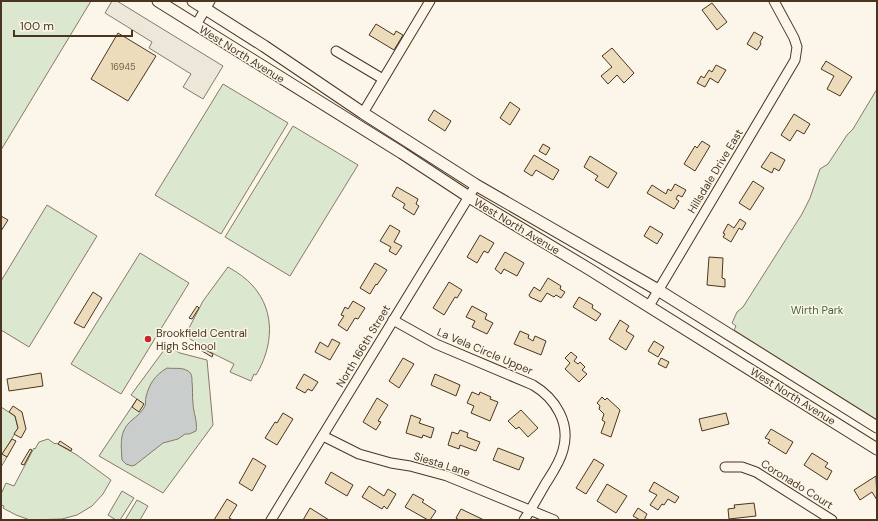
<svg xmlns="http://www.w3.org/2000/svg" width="878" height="521" viewBox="0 0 878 521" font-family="'DM Sans',sans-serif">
  <rect width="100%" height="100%" fill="#fbf6e9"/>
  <g fill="#dce7d0" stroke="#887966">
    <polygon points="1,1 91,1 1,150"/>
    <polygon points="223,84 288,123 221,234 155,195"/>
    <polygon points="877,89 877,420 734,330 736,326 732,323 737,312 743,307 802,214 810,198 820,169 828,164 847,135 853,129"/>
    <polygon points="293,126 358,165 290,276 225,237"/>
    <polygon points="47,205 97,236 29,347 1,330 1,281"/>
    <polygon points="140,253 189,283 121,394 71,364"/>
    <path d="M228 267C237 272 246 278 253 286 276 312 273 347 256 375L254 374 251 381 230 372 234 364 196 345 197 343 190 339 188 330 203 301Z"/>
    <polygon points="167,346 180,353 207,360 213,425 163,493 99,456 137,399 131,395"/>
    <polygon points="1,407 15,416 18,428 3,454 7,457 1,467"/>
    <polygon points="48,439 55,444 56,443 77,455 111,480 103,494 92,506 77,515 62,519 30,520 16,515 3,508 4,506 1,505 1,494 6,483 14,486 34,448 35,449 39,442"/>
    <polygon points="122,491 134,498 120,520 116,520 108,515"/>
    <polygon points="137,500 148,506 140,520 125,520"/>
  </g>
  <polygon fill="#ede7d9" stroke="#887966" points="112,1 117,1 223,66 203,99 183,87 191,74 149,48 152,42 105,13"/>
  <path fill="#c9cecd" stroke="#887966" d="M167 368C174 369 182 367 188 371 192 373 192 378 192 382 193 389 192 396 193 403 193 412 198 422 196 431L189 434H185L178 439 163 443 135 465 132 466 126 464 122 460C121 444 119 431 132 420 137 416 142 412 145 406 146 404 145 400 146 397 149 384 155 375 167 368Z"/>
  <g fill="#ecdcbc" stroke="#4a3520">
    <polygon points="712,3 727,22 717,30 702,10"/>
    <polygon points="376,24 394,35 396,31 403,35 394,50 369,35"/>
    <polygon points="754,32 763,37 760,42 761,44 757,50 747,44"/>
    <polygon points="118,33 156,56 128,101 91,79"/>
    <polygon points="612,48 634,73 624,83 617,75 608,84 601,76 612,67 602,56"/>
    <polygon points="826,61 852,77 840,96 827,89 834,76 821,69"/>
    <polygon points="716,65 726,70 718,83 710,78 705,87 697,83 701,76 704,78 709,70 712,72"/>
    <polygon points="510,102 520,109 510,125 500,118"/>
    <polygon points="434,110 451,121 445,131 428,120"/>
    <polygon points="794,114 810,124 804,134 797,130 790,141 781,135"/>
    <polygon points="702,141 710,146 695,171 684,164 695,146 697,148"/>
    <polygon points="543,144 550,148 546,155 539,151"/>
    <polygon points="771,152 785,160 779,171 774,168 772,173 761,167"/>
    <polygon points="534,155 559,170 553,180 536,170 532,176 524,171"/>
    <polygon points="590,156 617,173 608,188 595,180 598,176 584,167"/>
    <polygon points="753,181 764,188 750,210 739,203"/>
    <polygon points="675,184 686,190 682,197 678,195 676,199 679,201 674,209 647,193 652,185 666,194 668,189 671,191"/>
    <polygon points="397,187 418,199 416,204 419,206 414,215 403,208 405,204 392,196"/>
    <polygon points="1,216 8,220 1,231"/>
    <polygon points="740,219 746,223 742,230 739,228 731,242 723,237 725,234 723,233 728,224 734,228"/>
    <polygon points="390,225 400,231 394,242 402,246 396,255 389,251 391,247 380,241"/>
    <polygon points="650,226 663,234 657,244 644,236"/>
    <polygon points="480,235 494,243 488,253 484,251 477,263 467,257"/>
    <polygon points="505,252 524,263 517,276 504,269 501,274 495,269"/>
    <polygon points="709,257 723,258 722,278 725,279 725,287 707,285"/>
    <polygon points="375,263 387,270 377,285 376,284 370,294 360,288"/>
    <polygon points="548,278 561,286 560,289 565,292 561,298 556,295 554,297 547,293 541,302 530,297 529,295 534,287 540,291"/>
    <polygon points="449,282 462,290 457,298 455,297 444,315 433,308"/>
    <polygon points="93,292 102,298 84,328 74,323"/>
    <polygon points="579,297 593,305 592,308 601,314 596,321 573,307"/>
    <polygon points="353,301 365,308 358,319 355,318 347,331 338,325 344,316 341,315 345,307 348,309"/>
    <polygon points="197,306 199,308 192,319 189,318"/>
    <polygon points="472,306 487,314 485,319 493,323 487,334 472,327 475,321 466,317"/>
    <polygon points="620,320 629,326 626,331 634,336 626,350 609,339"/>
    <polygon points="520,331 529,335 528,338 533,341 535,336 546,341 541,355 514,344"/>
    <polygon points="332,339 340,343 330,360 315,352 320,342 328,347"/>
    <polygon points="654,341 664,347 658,357 648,351"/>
    <polygon points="199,346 213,354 212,357 197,348"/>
    <polygon points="571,352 577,357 574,361 578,364 580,362 585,367 582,370 587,374 579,382 565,369 570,363 565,358"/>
    <polygon points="403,358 414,364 399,388 389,381"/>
    <polygon points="661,358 669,362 666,368 658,364"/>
    <polygon points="41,373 43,386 9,391 7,379"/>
    <polygon points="304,374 318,382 312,391 308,389 305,393 296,388"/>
    <polygon points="435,374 460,385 456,396 431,385"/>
    <polygon points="472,392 479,395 480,392 491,397 490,399 498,402 490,421 471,413 474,406 467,403"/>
    <polygon points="602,397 605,400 607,398 620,410 611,437 601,433 605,422 602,420 604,414 599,409 600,406 597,403"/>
    <polygon points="377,398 388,405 378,421 381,422 376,430 363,422"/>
    <polygon points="137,399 144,404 139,412 132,407"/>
    <polygon points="13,406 22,412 26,429 21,438 14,434 18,428 15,416 9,412"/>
    <polygon points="521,410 538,428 528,437 519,427 516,429 508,421"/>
    <polygon points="283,413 293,419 277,445 265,438 275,422 277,423"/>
    <polygon points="726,413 729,424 702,431 699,419"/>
    <polygon points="411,415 421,419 419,423 434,428 431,438 423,435 422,438 406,433"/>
    <polygon points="771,429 793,442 786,454 768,443 770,440 765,438"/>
    <polygon points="460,430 468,433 467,437 480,442 476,451 460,445 459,449 448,445 452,432 458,434"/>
    <polygon points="12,439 16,441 7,457 2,454"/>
    <polygon points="60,441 72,449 71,451 58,444"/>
    <polygon points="498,448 524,458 519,470 493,460"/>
    <polygon points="30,449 32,450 24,465 21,464"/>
    <polygon points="812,453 828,463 825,467 832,471 827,480 804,465"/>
    <polygon points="253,458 266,466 252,491 239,483"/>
    <polygon points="594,459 604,465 586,494 576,488"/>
    <polygon points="331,472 353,485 347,496 325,483"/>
    <polygon points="876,476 877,500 872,492 860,500 854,490"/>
    <polygon points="654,482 679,497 675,503 668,499 664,505 662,504 658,510 650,505 657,495 649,491"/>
    <polygon points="607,484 627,496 616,513 597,501"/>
    <polygon points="369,486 384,496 388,489 396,494 387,509 384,506 382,509 362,497"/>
    <polygon points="413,494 424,500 422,502 436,511 430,520 428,520 405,507"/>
    <polygon points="227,499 237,505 229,518 233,520 214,520"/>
    <polygon points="754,503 756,516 729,519 728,509 735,508 734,505"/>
    <polygon points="310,508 329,520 303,520"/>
    <polygon points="638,508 647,514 644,520 640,520 633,516"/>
    <polygon points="461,509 484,520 459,520 456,518"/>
  </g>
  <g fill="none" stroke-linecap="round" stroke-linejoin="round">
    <defs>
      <g id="minor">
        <polyline points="196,25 210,1"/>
        <polyline points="336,51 383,79"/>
        <polyline points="363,113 430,1"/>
        <polyline points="649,306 795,60 797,47 794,38 774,1"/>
        <path d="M393 320 436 344 533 385C555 398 571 423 563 450 560 462 553 472 546 483 539 495 532 508 524 520"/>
        <polyline points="323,436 359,454 391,463 410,466 447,476 554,520"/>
        <polyline points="725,467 742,467 756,472 832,520"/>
        <polyline points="271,520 476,185"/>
      </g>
      <g id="major">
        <polyline points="158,1 402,153 469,197 589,269 877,449"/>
        <polyline points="193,1 264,46 363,113 476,185 658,290 877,427"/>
      </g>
    </defs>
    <use href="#minor" stroke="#4a3520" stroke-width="11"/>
    <use href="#major" stroke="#4a3520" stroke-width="13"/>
    <use href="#minor" stroke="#fbf6e9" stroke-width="9"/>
    <use href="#major" stroke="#fbf6e9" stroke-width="11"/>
  </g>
  <circle fill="#c62828" stroke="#fbf6e9" stroke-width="1.5" cx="148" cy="339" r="4"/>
  <g text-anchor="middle" stroke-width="3" stroke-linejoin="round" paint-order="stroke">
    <g font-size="9" fill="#725f47">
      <text x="123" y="70">16945</text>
    </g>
    <g font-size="11" fill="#4a3520" stroke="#fbf6e9">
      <text transform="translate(242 54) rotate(32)" y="4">West North Avenue</text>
      <text transform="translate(715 171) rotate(-59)" y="4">Hillsdale Drive East</text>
      <text transform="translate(517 226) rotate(31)" y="4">West North Avenue</text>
      <text transform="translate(363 346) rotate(-59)" y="4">North 166th Street</text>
      <text transform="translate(485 351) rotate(23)" y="4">La Vela Circle Upper</text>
      <text transform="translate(793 396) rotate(32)" y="4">West North Avenue</text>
      <text transform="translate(442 464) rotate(17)" y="4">Siesta Lane</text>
      <text transform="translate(797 484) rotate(32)" y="4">Coronado Court</text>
    </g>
    <g font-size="11" fill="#436837" stroke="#fbf6e9">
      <text x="817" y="314">Wirth Park</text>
    </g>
    <g font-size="11" fill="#4a3520" stroke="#fbf6e9" text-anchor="start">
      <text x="156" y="337">Brookfield Central<tspan x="156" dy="13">High School</tspan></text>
    </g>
  </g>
  <rect width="878" height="521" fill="none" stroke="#4a3520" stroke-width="4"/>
  <path d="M14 30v6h118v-6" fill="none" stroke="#4a3520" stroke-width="2"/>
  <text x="20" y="30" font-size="12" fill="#4a3520" stroke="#fbf6e9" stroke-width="3" paint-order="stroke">100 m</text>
</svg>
